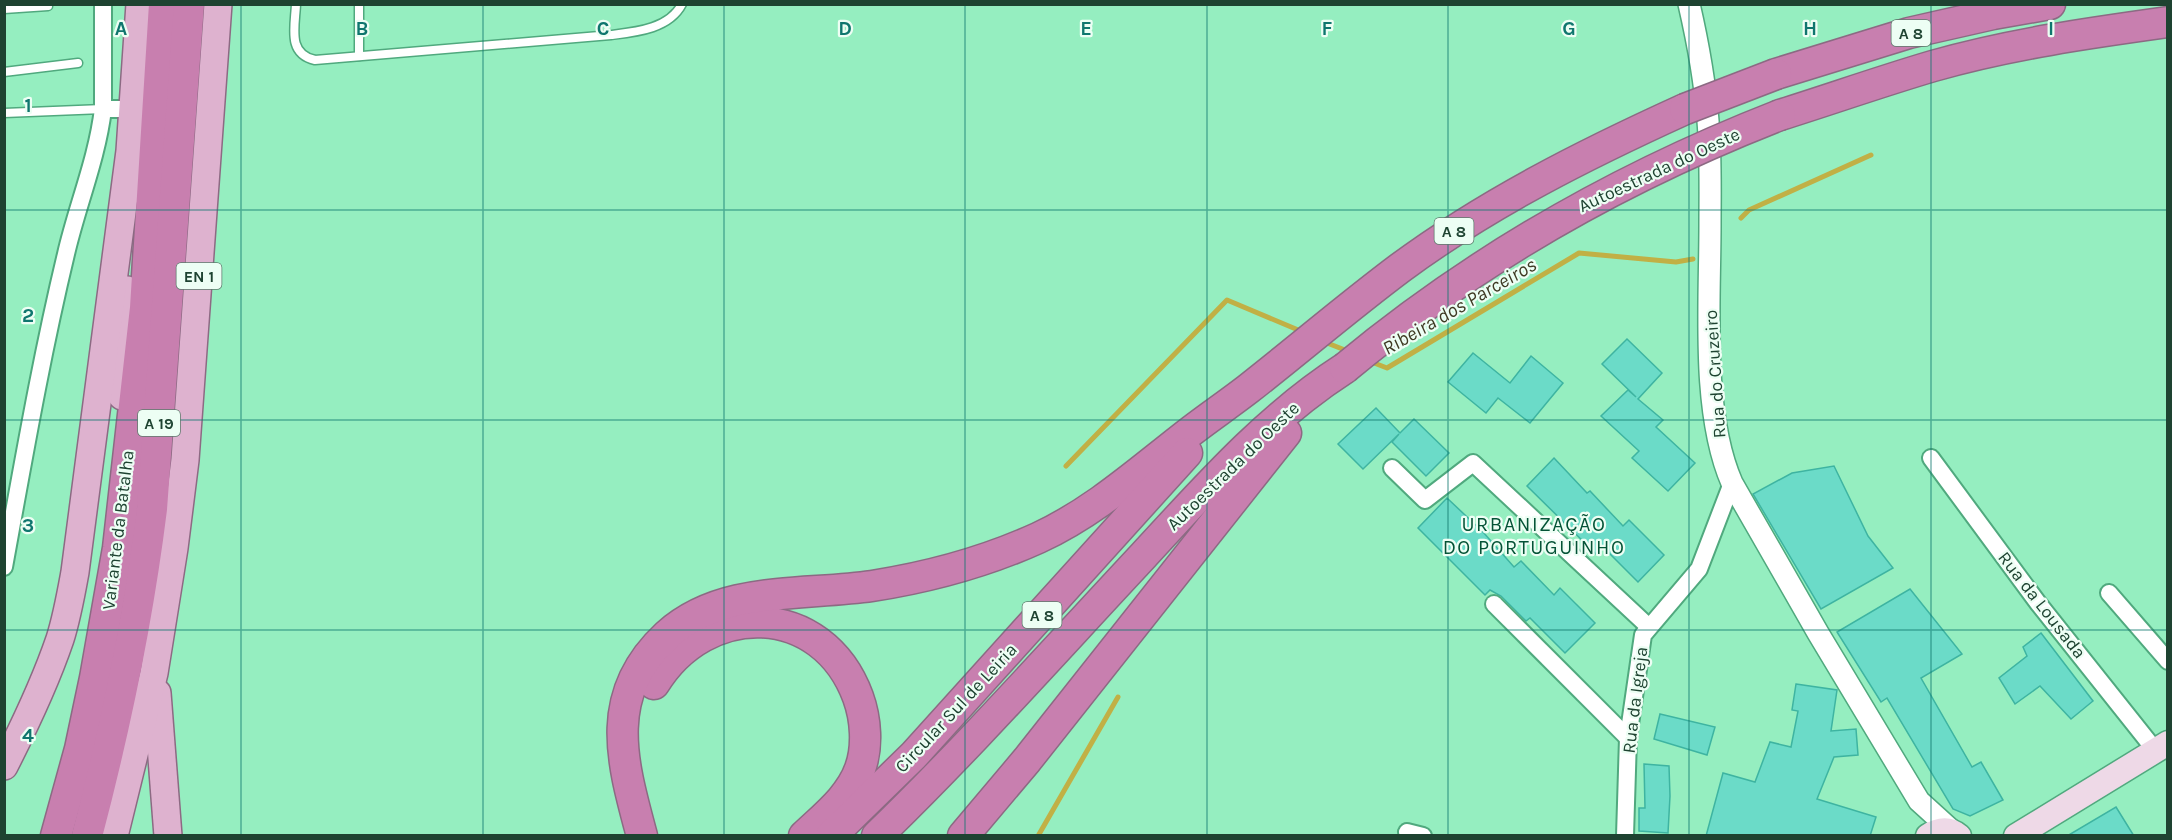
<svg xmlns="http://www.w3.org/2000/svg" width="2172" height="840" viewBox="0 0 2172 840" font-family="Karla,sans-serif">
  <rect width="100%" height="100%" fill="#95eec0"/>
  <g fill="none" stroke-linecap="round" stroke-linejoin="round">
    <g stroke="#c1b045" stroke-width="5">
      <polyline points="1741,218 1749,210 1871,155"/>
      <polyline points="1322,341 1350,352"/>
      <polyline points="1369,361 1387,368 1579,253 1676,262 1693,259"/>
      <polyline points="1066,466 1227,300 1303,332"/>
      <polyline points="1038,836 1118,697"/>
    </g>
  </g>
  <g fill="#6bdbc8" stroke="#3eb4a1" stroke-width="1.5">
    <polygon points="1627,339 1662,373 1638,399 1663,420 1656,427 1695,463 1668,491 1632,458 1639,451 1601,416 1628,390 1636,397 1602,364"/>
    <polygon points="1473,353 1510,383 1531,356 1563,383 1530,423 1498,398 1486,413 1448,382"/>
    <polygon points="1376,408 1400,433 1414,419 1449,453 1426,476 1392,442 1399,434 1363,469 1338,444"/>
    <polygon points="1554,458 1587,493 1590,491 1623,526 1629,520 1664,555 1638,582 1603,547 1596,554 1527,486"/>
    <polygon points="1834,466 1868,536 1893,568 1821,609 1753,494 1792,473"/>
    <polygon points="1447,498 1483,532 1514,567 1521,561 1554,595 1560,588 1595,623 1565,653 1530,618 1526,621 1501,596 1490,590 1485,595 1418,528"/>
    <polygon points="1910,589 1962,654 1921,678 1972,767 1981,762 2003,800 1970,816 1953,809 1887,698 1881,702 1837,632"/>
    <polygon points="2041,633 2093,701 2071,719 2040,686 2015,704 1999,678 2027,656 2023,647"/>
    <polygon points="1796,684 1837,690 1831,731 1856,729 1858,755 1834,757 1817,799 1876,817 1870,836 1706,836 1723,773 1755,782 1770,742 1791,747 1798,711 1792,710"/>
    <polygon points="1660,714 1715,727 1707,755 1654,739"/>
    <polygon points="1644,764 1669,766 1670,796 1668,833 1639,831 1639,808 1645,808"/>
    <polygon points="2116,807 2134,836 2067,836"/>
  </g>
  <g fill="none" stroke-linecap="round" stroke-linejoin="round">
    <defs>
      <g id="service">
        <path d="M296 4C295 27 287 54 315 60L611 35C636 32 669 29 682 4"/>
        <polyline points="4,9 48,6"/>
        <polyline points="359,56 359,4"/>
        <polyline points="4,72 78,63"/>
        <polyline points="4,113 103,109"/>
      </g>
      <g id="minor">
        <polyline points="103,109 103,4"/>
        <polyline points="1931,458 2038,603 2155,750"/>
        <polyline points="1392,468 1425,500 1473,463 1649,627"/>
        <path d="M4 567C23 463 41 358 66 254 77 206 97 159 103 109H133"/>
        <polyline points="2109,593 2168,661"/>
        <polyline points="1494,604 1628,738"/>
        <polyline points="1407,832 1423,836"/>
        <polyline points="1625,836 1628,738 1643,635 1699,569 1732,483"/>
      </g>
      <path id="tertiary" d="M1689 4C1698 43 1705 82 1708 121 1711 156 1710 191 1710 226 1710 304 1701 412 1732 483L1818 633 1919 801 1951 830"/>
      <g id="secondary">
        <path d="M1928 836C1939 829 1949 828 1959 836"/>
        <polyline points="2016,836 2168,743"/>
      </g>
      <g id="primary">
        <polyline points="122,396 127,290"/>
        <polyline points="157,693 168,836"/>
        <path d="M4 766C25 725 45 683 60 639 67 617 71 594 75 572L130 151 140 4"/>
        <polyline points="114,836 154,673 174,548 185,460 218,4"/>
      </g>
      <g id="motorway">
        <polyline points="1776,74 1909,33 1993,14 2050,4"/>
        <path d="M1780 115C1831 99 1882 81 1933 66 2010 44 2089 33 2168 22"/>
        <path d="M654 684C706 599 822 600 858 697 866 719 868 747 860 769 850 797 825 816 804 836"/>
        <polyline points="56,836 80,749 95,678 118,548 145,308 164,4"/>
        <path d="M87 836C116 726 138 622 152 509L189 4"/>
        <path d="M642 836C622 762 602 695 667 635 722 585 804 596 872 586 930 577 985 562 1038 538 1092 513 1135 475 1181 439 1202 422 1226 406 1248 389 1299 349 1348 307 1400 268 1488 203 1586 154 1685 109"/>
        <polyline points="831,836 914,755 1187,453"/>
        <path d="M877 836C969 747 1055 650 1143 556 1205 489 1267 418 1345 368"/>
        <polyline points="963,836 1027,760 1286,433"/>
      </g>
    </defs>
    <use href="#service" stroke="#50a97e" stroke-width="11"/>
    <use href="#minor" stroke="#50a97e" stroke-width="20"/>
    <use href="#tertiary" stroke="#50a97e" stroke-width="24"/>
    <use href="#secondary" stroke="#50a97e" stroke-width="27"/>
    <use href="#primary" stroke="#8c6a83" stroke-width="30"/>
    <use href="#motorway" stroke="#8c6a83" stroke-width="33"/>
    <use href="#service" stroke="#fff" stroke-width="8"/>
    <use href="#minor" stroke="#fff" stroke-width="16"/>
    <use href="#tertiary" stroke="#fff" stroke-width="21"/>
    <use href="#secondary" stroke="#eed9e7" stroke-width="24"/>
    <use href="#primary" stroke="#deb2cf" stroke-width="27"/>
    <use href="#motorway" stroke="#c87faf" stroke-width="30"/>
    <defs>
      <g id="motorway-bridge">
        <polyline points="1685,109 1776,74"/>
        <path d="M1345 368C1476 259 1621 177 1780 115"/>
      </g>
    </defs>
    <use href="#motorway-bridge" stroke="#8c6a83" stroke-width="33" stroke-linecap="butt"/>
    <use href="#motorway-bridge" stroke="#c87faf" stroke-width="30"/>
  </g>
  <path fill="none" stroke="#0f766e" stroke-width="1.5" stroke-opacity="0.55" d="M241 4V836M483 4V836M724 4V836M965 4V836M1207 4V836M1448 4V836M1689 4V836M1931 4V836M4 210H2168M4 420H2168M4 630H2168"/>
  <g text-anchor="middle" stroke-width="4.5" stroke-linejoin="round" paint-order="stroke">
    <g fill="#edfef4" stroke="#5c7b6c" stroke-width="1.5">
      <rect x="1891.5" y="20" width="39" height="26" rx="4.5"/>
      <rect x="1434.5" y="218" width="39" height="26" rx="4.5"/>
      <rect x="176.5" y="263" width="45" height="26" rx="4.5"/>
      <rect x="138" y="410" width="42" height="26" rx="4.5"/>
      <rect x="1022.5" y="602" width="39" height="26" rx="4.5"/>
    </g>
    <g font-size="16" font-weight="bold" fill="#1e4331">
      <text x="1911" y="39">A 8</text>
      <text x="1454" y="237">A 8</text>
      <text x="199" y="282">EN 1</text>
      <text x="159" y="429">A 19</text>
      <text x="1042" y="621">A 8</text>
    </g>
    <g font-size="18" fill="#1e4331" stroke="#edfef4">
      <text transform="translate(1659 170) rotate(-25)" y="6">Autoestrada do Oeste</text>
      <text transform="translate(1715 374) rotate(-94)" y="6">Rua do Cruzeiro</text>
      <text transform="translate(1233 466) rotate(-44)" y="6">Autoestrada do Oeste</text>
      <text transform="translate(118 530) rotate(-83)" y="6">Variante da Batalha</text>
      <text transform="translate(2042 605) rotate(52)" y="6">Rua da Lousada</text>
      <text transform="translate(1635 700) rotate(-83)" y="6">Rua da Igreja</text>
      <text transform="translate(956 708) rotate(-47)" y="6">Circular Sul de Leiria</text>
    </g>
    <g font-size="20" font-style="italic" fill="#3e3a23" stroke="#edfef4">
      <text transform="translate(1459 306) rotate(-30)" y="7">Ribeira dos Parceiros</text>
    </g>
    <g font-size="20" letter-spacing="1.5" fill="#045336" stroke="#edfef4">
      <text x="1534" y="531">URBANIZAÇÃO<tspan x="1534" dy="23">DO PORTUGUINHO</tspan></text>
    </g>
  </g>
  <g font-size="20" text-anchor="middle" font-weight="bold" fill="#0f766e" stroke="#edfef4" stroke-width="4.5" stroke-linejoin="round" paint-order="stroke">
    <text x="121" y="35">A</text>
    <text x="362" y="35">B</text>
    <text x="603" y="35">C</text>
    <text x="845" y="35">D</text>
    <text x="1086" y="35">E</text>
    <text x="1327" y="35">F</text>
    <text x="1569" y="35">G</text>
    <text x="1810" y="35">H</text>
    <text x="2051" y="35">I</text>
    <text x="28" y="112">1</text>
    <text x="28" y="322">2</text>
    <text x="28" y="532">3</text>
    <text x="28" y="742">4</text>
  </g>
  <rect width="2172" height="840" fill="none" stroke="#1e4331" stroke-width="12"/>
</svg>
